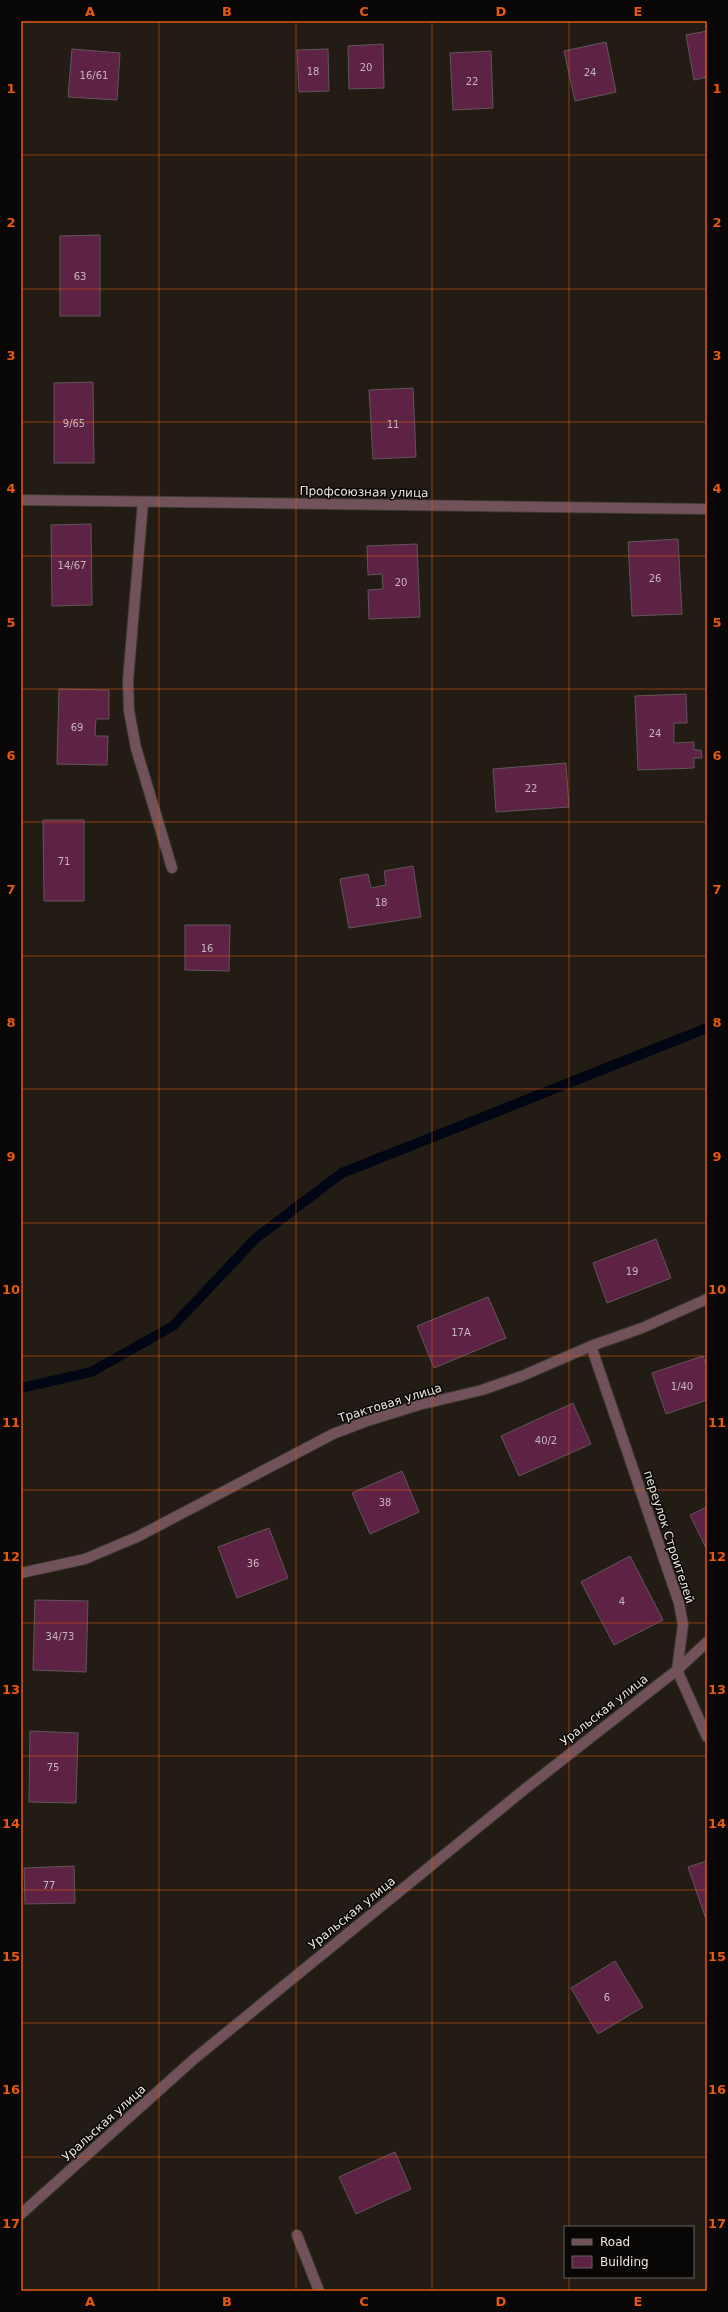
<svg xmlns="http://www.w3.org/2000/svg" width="728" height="2312" viewBox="0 0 728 2312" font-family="'DejaVu Sans',sans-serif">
  <rect width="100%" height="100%" fill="#221c15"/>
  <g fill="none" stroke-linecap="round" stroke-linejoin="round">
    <polyline stroke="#000613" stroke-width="10" points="21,1388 91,1372 173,1326 256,1238 342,1173 707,1028"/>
  </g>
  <g fill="#5d2244" stroke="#61565b">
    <polygon points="707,31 707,77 694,80 686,35"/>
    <polygon points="606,42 616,92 575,101 564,51"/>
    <polygon points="383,44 384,88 349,89 348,46"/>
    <polygon points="72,49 120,53 117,100 68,97"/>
    <polygon points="328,49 329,91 299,92 297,50"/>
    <polygon points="491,51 493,108 453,110 450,53"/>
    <polygon points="100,235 100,316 60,316 60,236"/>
    <polygon points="93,382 94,463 54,463 54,383"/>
    <polygon points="413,388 416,457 373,459 369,390"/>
    <polygon points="91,524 92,605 52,606 51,525"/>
    <polygon points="678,539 682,614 632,616 628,542"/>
    <polygon points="417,544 420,617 369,619 368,590 383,589 382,574 368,575 367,546"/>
    <polygon points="59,689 109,690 109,719 96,719 95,736 108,736 107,765 57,764"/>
    <polygon points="686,694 687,723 674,723 674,743 694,742 694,750 701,750 702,758 694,758 694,768 638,770 635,696"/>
    <polygon points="566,763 569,807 496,812 493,769"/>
    <polygon points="43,820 84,820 84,901 44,901"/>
    <polygon points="413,866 421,917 349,928 340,879 368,874 371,888 386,885 384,871"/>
    <polygon points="185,925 230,925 229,971 185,970"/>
    <polygon points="656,1239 671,1278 607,1303 593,1263"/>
    <polygon points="488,1297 506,1338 434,1368 417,1326"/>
    <polygon points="703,1356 707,1367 707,1400 666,1414 652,1373"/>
    <polygon points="573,1403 591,1444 519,1476 501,1436"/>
    <polygon points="402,1471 419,1512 370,1534 352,1493"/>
    <polygon points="707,1507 707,1550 690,1515"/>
    <polygon points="269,1528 288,1578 237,1598 218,1547"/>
    <polygon points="630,1556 663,1620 614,1645 581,1582"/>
    <polygon points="35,1600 88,1601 86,1672 33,1670"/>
    <polygon points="30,1731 78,1733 76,1803 29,1802"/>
    <polygon points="707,1861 707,1922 688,1867"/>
    <polygon points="74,1866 75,1903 25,1904 24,1868"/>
    <polygon points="615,1961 643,2007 598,2034 571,1988"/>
    <polygon points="395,2152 411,2189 356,2214 339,2177"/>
  </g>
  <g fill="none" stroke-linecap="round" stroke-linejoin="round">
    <defs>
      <g id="minor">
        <polyline points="21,500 707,509"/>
        <polyline points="143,502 128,681 129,711 136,748 172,868"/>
        <polyline points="591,1346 679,1603 683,1625 677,1670 707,1737"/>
        <polyline points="21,1573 85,1559 137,1537 333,1434 367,1421 419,1405 482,1390 522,1376 591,1346 642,1328 707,1299"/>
        <polyline points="21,2214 194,2059 525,1789 677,1670 707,1642"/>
        <polyline points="297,2235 319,2291"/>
      </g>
    </defs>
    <use href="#minor" stroke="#3e3932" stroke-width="12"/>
    <use href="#minor" stroke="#71525b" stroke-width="10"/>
  </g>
  <path fill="none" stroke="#e8590c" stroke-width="1" stroke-opacity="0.55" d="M159 21V2291M296 21V2291M432 21V2291M569 21V2227M21 155H707M21 289H707M21 422H707M21 556H707M21 689H707M21 822H707M21 956H707M21 1089H707M21 1223H707M21 1356H707M21 1490H707M21 1623H707M21 1756H707M21 1890H707M21 2023H707M21 2157H707M569 2277V2291"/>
  <g text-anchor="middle" stroke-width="3" stroke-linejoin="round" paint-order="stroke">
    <g font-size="10" fill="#c8b6bb">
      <text x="366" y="71">20</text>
      <text x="313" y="75">18</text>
      <text x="590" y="76">24</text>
      <text x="94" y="79">16/61</text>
      <text x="472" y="85">22</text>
      <text x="80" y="280">63</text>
      <text x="74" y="427">9/65</text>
      <text x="393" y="428">11</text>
      <text x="72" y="569">14/67</text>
      <text x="655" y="582">26</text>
      <text x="401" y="586">20</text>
      <text x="77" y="731">69</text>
      <text x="655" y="737">24</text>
      <text x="531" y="792">22</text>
      <text x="64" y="865">71</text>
      <text x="381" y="906">18</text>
      <text x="207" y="952">16</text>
      <text x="632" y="1275">19</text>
      <text x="461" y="1336">17А</text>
      <text x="682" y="1390">1/40</text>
      <text x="546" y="1444">40/2</text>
      <text x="385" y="1506">38</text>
      <text x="253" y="1567">36</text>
      <text x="622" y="1605">4</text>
      <text x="60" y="1640">34/73</text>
      <text x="53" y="1771">75</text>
      <text x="49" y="1889">77</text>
      <text x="607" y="2001">6</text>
    </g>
    <g font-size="12" fill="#ece8e3" stroke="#090705">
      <text transform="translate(364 492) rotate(1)" y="4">Профсоюзная улица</text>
      <text transform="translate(390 1403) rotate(-17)" y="4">Трактовая улица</text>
      <text transform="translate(669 1537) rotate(72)" y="4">переулок Строителей</text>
      <text transform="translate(604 1710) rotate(-38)" y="4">Уральская улица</text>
      <text transform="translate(352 1913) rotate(-39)" y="4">Уральская улица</text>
      <text transform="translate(104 2123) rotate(-42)" y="4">Уральская улица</text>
    </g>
  </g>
  <rect width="728" height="2312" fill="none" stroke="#090705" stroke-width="44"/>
  <rect x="564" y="2226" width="130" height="52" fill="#090705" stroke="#64615e"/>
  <rect x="572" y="2239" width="20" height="6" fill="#71525b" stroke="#64615e"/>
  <text x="600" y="2246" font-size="12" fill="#ece8e3">Road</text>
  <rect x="572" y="2256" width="20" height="12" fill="#5d2244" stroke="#64615e"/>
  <text x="600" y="2266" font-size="12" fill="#ece8e3">Building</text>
  <rect x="22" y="22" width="684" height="2268" fill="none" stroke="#e8590c" stroke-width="1.5"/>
  <g font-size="13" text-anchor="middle" font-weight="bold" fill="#e8590c">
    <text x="90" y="16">A</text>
    <text x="227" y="16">B</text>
    <text x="364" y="16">C</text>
    <text x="501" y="16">D</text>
    <text x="638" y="16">E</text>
    <text x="11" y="93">1</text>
    <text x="717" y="93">1</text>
    <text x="11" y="227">2</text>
    <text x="717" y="227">2</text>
    <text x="11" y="360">3</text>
    <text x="717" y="360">3</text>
    <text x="11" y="493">4</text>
    <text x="717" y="493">4</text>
    <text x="11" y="627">5</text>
    <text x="717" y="627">5</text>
    <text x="11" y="760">6</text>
    <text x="717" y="760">6</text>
    <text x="11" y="894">7</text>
    <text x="717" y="894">7</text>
    <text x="11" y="1027">8</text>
    <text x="717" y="1027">8</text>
    <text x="11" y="1161">9</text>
    <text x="717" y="1161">9</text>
    <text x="11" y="1294">10</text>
    <text x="717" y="1294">10</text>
    <text x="11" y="1427">11</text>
    <text x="717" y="1427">11</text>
    <text x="11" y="1561">12</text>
    <text x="717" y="1561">12</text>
    <text x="11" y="1694">13</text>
    <text x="717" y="1694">13</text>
    <text x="11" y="1828">14</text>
    <text x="717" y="1828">14</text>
    <text x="11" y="1961">15</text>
    <text x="717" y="1961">15</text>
    <text x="11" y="2094">16</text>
    <text x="717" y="2094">16</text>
    <text x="11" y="2228">17</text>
    <text x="717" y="2228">17</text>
    <text x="90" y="2306">A</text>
    <text x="227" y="2306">B</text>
    <text x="364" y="2306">C</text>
    <text x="501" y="2306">D</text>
    <text x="638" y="2306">E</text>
  </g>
</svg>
